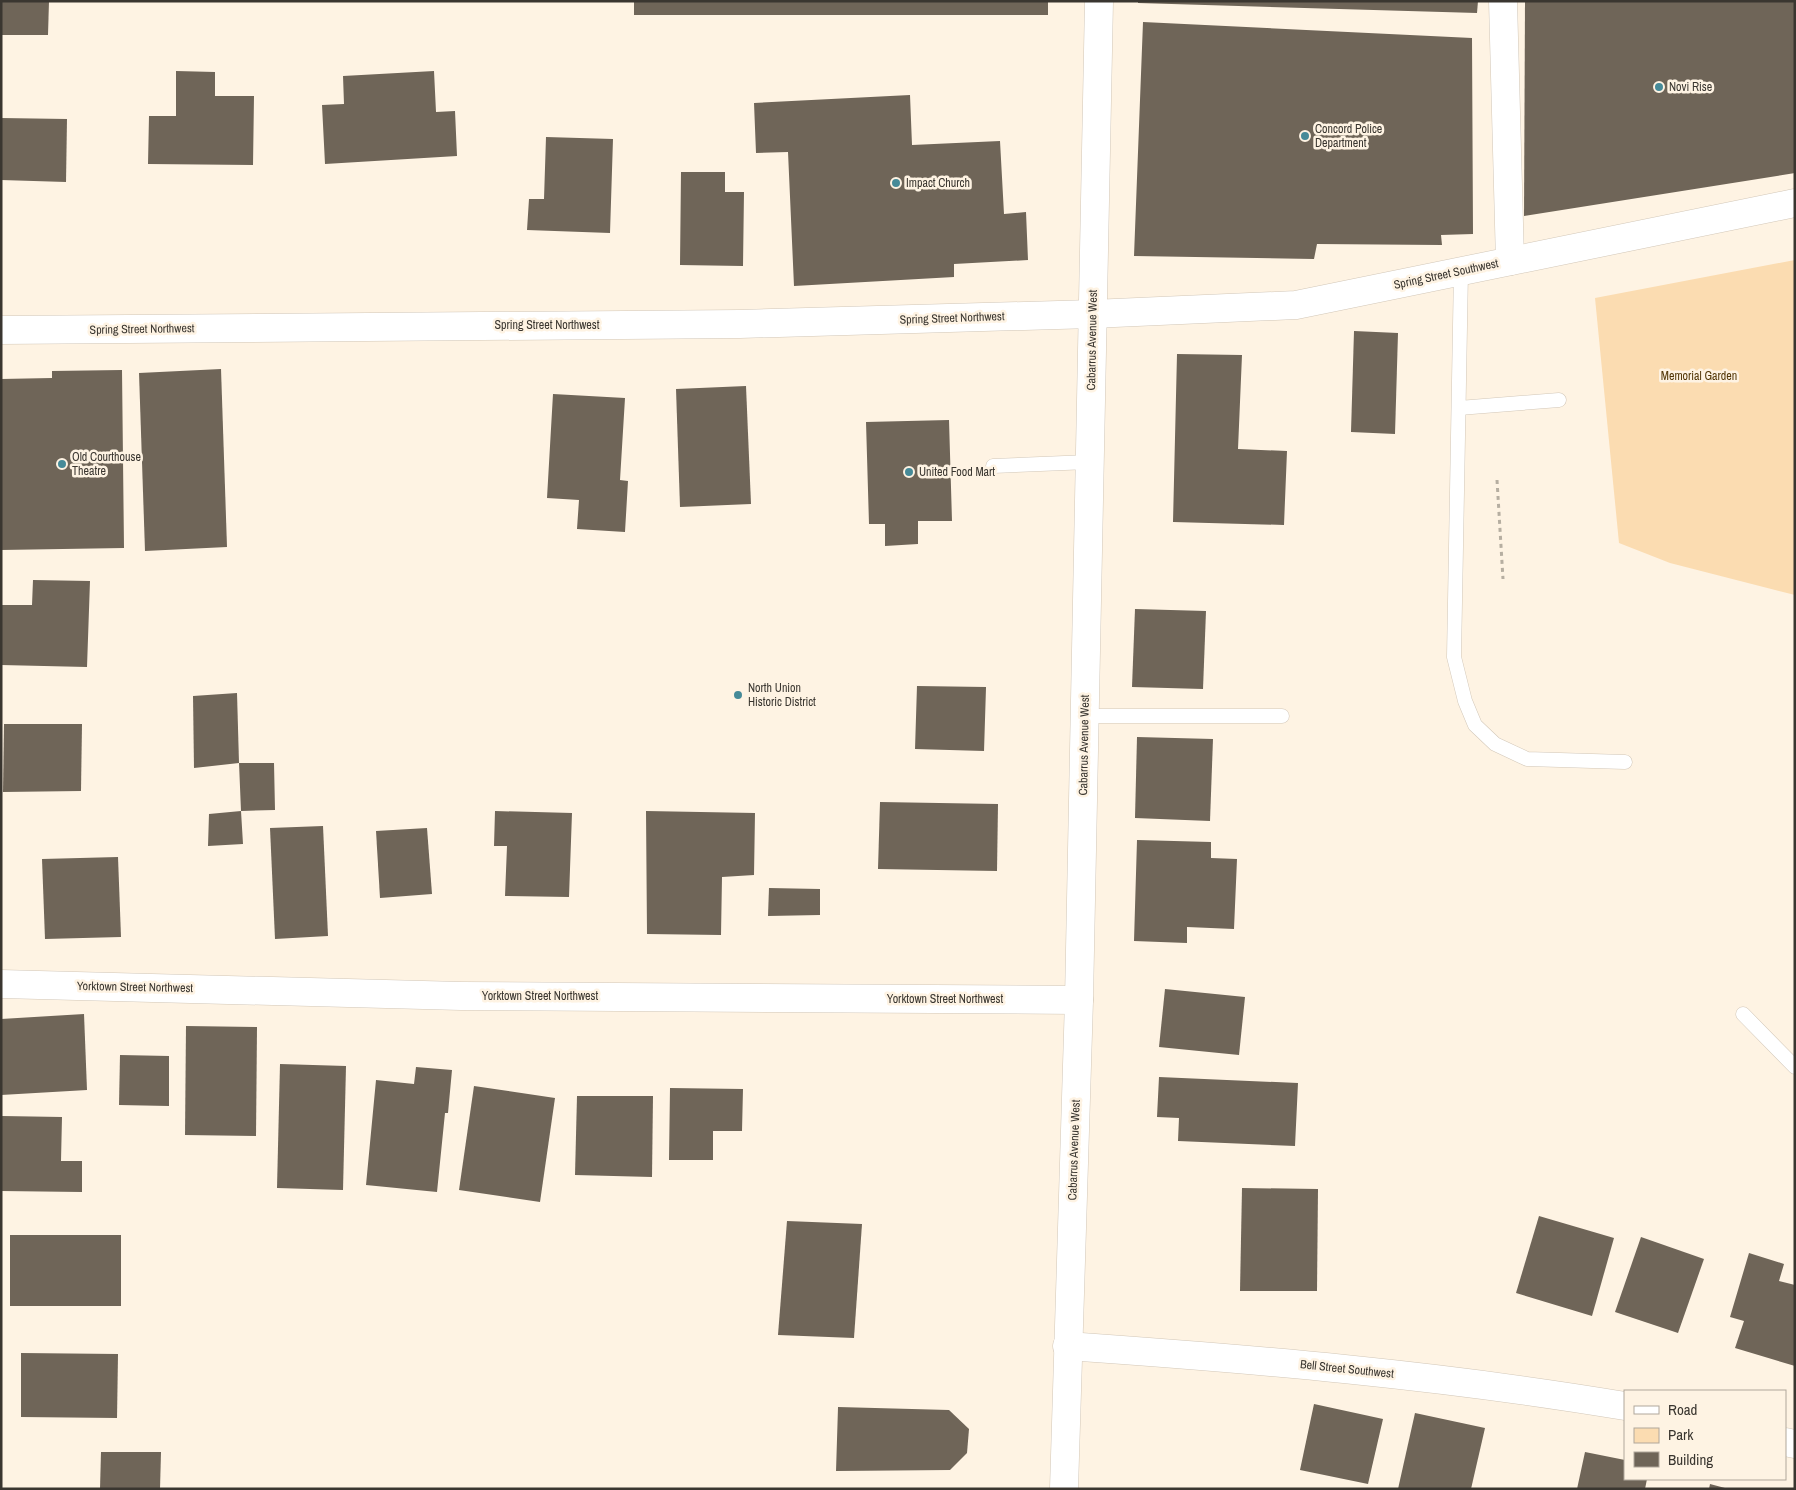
<svg xmlns="http://www.w3.org/2000/svg" width="1796" height="1490" viewBox="0 0 1796 1490" font-family="'Archivo Narrow',sans-serif">
  <rect width="100%" height="100%" fill="#fef3e3"/>
  <polygon fill="#fbdcb1" points="1795,260 1795,595 1670,563 1619,543 1595,298"/>
  <g fill="#6f6558">
    <polygon points="1,1 49,1 48,35 1,35"/>
    <rect x="634" y="1" width="414" height="14"/>
    <polygon points="1138,1 1478,1 1477,13 1138,3"/>
    <polygon points="1525,1 1795,1 1795,173 1524,216"/>
    <polygon points="1143,22 1472,38 1473,234 1441,235 1442,245 1317,244 1314,259 1134,256"/>
    <polygon points="176,71 215,72 215,96 254,96 253,165 148,164 149,116 176,116"/>
    <polygon points="434,71 436,112 455,111 457,156 325,164 322,105 344,104 343,76"/>
    <polygon points="910,95 912,145 1000,141 1004,214 1026,212 1028,260 954,264 954,277 794,286 788,152 756,153 754,103"/>
    <polygon points="1,118 67,119 66,182 1,180"/>
    <polygon points="546,137 613,139 610,233 527,230 529,199 544,199"/>
    <polygon points="681,172 725,172 725,192 744,192 743,266 680,265"/>
    <polygon points="1354,331 1398,333 1395,434 1351,432"/>
    <polygon points="1177,354 1242,355 1238,449 1287,451 1284,525 1173,522"/>
    <polygon points="221,369 227,547 145,551 139,373"/>
    <polygon points="122,370 124,548 1,550 1,379 52,378 52,371"/>
    <polygon points="746,386 751,504 680,507 676,389"/>
    <polygon points="553,394 625,398 620,480 628,481 625,532 577,529 579,500 547,498"/>
    <polygon points="949,420 952,521 918,521 918,544 885,546 885,524 869,524 866,422"/>
    <polygon points="33,580 90,581 87,667 1,665 1,605 32,605"/>
    <polygon points="1135,609 1206,611 1203,689 1132,687"/>
    <polygon points="917,686 986,687 984,751 915,749"/>
    <polygon points="237,693 239,763 194,768 193,696"/>
    <polygon points="4,724 82,724 81,791 3,792"/>
    <polygon points="1137,737 1213,739 1210,821 1135,818"/>
    <polygon points="239,763 274,763 275,810 241,811 243,844 208,846 209,814 241,811"/>
    <polygon points="880,802 998,804 997,871 878,869"/>
    <polygon points="495,811 572,813 569,897 505,896 507,846 494,846"/>
    <polygon points="646,811 755,813 754,875 722,877 721,935 647,934"/>
    <polygon points="323,826 328,936 275,939 270,828"/>
    <polygon points="427,828 432,894 380,898 376,831"/>
    <polygon points="1137,840 1211,842 1211,858 1237,859 1234,929 1187,927 1187,943 1134,941"/>
    <polygon points="118,857 121,937 45,939 42,859"/>
    <polygon points="769,888 820,889 820,915 768,916"/>
    <polygon points="1165,989 1245,997 1239,1055 1159,1047"/>
    <polygon points="84,1014 87,1090 1,1095 1,1019"/>
    <polygon points="186,1026 257,1027 256,1136 185,1135"/>
    <polygon points="120,1055 169,1056 169,1106 119,1105"/>
    <polygon points="280,1064 346,1066 343,1190 277,1188"/>
    <polygon points="416,1067 452,1070 448,1113 445,1113 437,1192 366,1185 376,1080 414,1084"/>
    <polygon points="1159,1077 1298,1083 1295,1146 1178,1141 1179,1118 1157,1117"/>
    <polygon points="474,1086 555,1098 540,1202 459,1190"/>
    <polygon points="670,1088 743,1089 742,1131 713,1131 713,1160 669,1160"/>
    <polygon points="577,1096 653,1096 652,1177 575,1175"/>
    <polygon points="2,1116 62,1117 61,1161 82,1161 82,1192 1,1191"/>
    <polygon points="1242,1188 1318,1189 1317,1291 1240,1291"/>
    <polygon points="1539,1216 1614,1238 1592,1316 1516,1293"/>
    <polygon points="787,1221 862,1224 854,1338 778,1335"/>
    <rect x="10" y="1235" width="111" height="71"/>
    <polygon points="1641,1237 1704,1259 1678,1333 1615,1312"/>
    <polygon points="1749,1253 1784,1264 1779,1281 1795,1285 1795,1366 1735,1348 1744,1321 1730,1317"/>
    <polygon points="21,1353 118,1354 117,1418 21,1417"/>
    <polygon points="1314,1404 1383,1419 1368,1484 1300,1470"/>
    <polygon points="838,1407 949,1410 969,1429 967,1453 950,1470 836,1471"/>
    <polygon points="1415,1413 1485,1428 1471,1489 1398,1489"/>
    <polygon points="101,1452 161,1452 160,1489 100,1489"/>
    <polygon points="1585,1452 1625,1460 1625,1479 1647,1479 1645,1489 1577,1489"/>
    <polygon points="1710,1484 1725,1488 1725,1489 1709,1489"/>
  </g>
  <g fill="none" stroke-linecap="round" stroke-linejoin="round">
    <defs>
      <g id="service">
        <polyline points="1461,271 1454,657 1465,701 1475,725 1495,744 1527,759 1625,762"/>
        <polyline points="1459,408 1559,400"/>
        <polyline points="993,466 1089,462"/>
        <polyline points="1084,716 1282,716"/>
        <polyline points="1743,1014 1795,1067"/>
      </g>
      <g id="minor">
        <polyline points="1503,1 1510,261"/>
        <polyline points="1,984 461,996 1079,1000"/>
        <path d="M1067 1346C1254 1359 1440 1375 1625 1406"/>
        <polyline points="1785,1442 1795,1444"/>
      </g>
      <polyline id="tertiary" points="1,330 740,324 1092,314 1296,305 1795,203"/>
      <polyline id="secondary" points="1064,1489 1079,1000 1099,1"/>
    </defs>
    <use href="#service" stroke="#d2c7b8" stroke-width="15"/>
    <use href="#minor" stroke="#d2c7b8" stroke-width="29"/>
    <use href="#tertiary" stroke="#d2c7b8" stroke-width="29"/>
    <use href="#secondary" stroke="#d2c7b8" stroke-width="29"/>
    <polyline stroke="#b6aea1" stroke-width="3" stroke-dasharray="4 4" stroke-linecap="butt" points="1497,480 1503,579"/>
    <use href="#service" stroke="#fff" stroke-width="14"/>
    <use href="#minor" stroke="#fff" stroke-width="28"/>
    <use href="#tertiary" stroke="#fff" stroke-width="28"/>
    <use href="#secondary" stroke="#fff" stroke-width="28"/>
  </g>
  <g fill="#468a98" stroke="#fef3e3" stroke-width="2">
    <circle cx="1659" cy="87" r="5"/>
    <circle cx="1305" cy="136" r="5"/>
    <circle cx="896" cy="183" r="5"/>
    <circle cx="62" cy="464" r="5"/>
    <circle cx="909" cy="472" r="5"/>
    <circle cx="738" cy="695" r="5"/>
  </g>
  <g text-anchor="middle" stroke-width="5" stroke-linejoin="round" paint-order="stroke">
    <g font-size="12" fill="#3a3630" stroke="#fef3e3" text-anchor="start">
      <text x="1669" y="91">Novi Rise</text>
      <text x="1315" y="133">Concord Police<tspan x="1315" dy="14">Department</tspan></text>
      <text x="906" y="187">Impact Church</text>
      <text x="72" y="461">Old Courthouse<tspan x="72" dy="14">Theatre</tspan></text>
      <text x="919" y="476">United Food Mart</text>
      <text x="748" y="692">North Union<tspan x="748" dy="14">Historic District</tspan></text>
    </g>
    <g font-size="12" fill="#3a3630" stroke="#fef3e3">
      <text transform="translate(1446 274) rotate(-12)" y="4">Spring Street Southwest</text>
      <text transform="translate(952 318) rotate(-2)" y="4">Spring Street Northwest</text>
      <text x="547" y="329">Spring Street Northwest</text>
      <text transform="translate(142 329) rotate(-1)" y="4">Spring Street Northwest</text>
      <text transform="translate(1092 340) rotate(-89)" y="4">Cabarrus Avenue West</text>
      <text transform="translate(1084 745) rotate(-89)" y="4">Cabarrus Avenue West</text>
      <text transform="translate(135 987) rotate(1)" y="4">Yorktown Street Northwest</text>
      <text x="540" y="1000">Yorktown Street Northwest</text>
      <text x="945" y="1003">Yorktown Street Northwest</text>
      <text transform="translate(1074 1150) rotate(-88)" y="4">Cabarrus Avenue West</text>
      <text transform="translate(1347 1369) rotate(6)" y="4">Bell Street Southwest</text>
    </g>
    <g font-size="12" fill="#533707" stroke="#fef3e3">
      <text x="1699" y="380">Memorial Garden</text>
    </g>
  </g>
  <rect width="1796" height="1490" fill="none" stroke="#3a3630" stroke-width="5"/>
  <rect x="1624" y="1390" width="162" height="90" fill="#fef3e3" stroke="#b0a79b"/>
  <rect x="1634" y="1406" width="25" height="8" fill="#ffffff" stroke="#b0a79b"/>
  <text x="1668" y="1415" font-size="15" fill="#3a3630">Road</text>
  <rect x="1634" y="1428" width="25" height="15" fill="#fbdcb1" stroke="#b0a79b"/>
  <text x="1668" y="1440" font-size="15" fill="#3a3630">Park</text>
  <rect x="1634" y="1452" width="25" height="15" fill="#6f6558" stroke="#b0a79b"/>
  <text x="1668" y="1465" font-size="15" fill="#3a3630">Building</text>
</svg>
